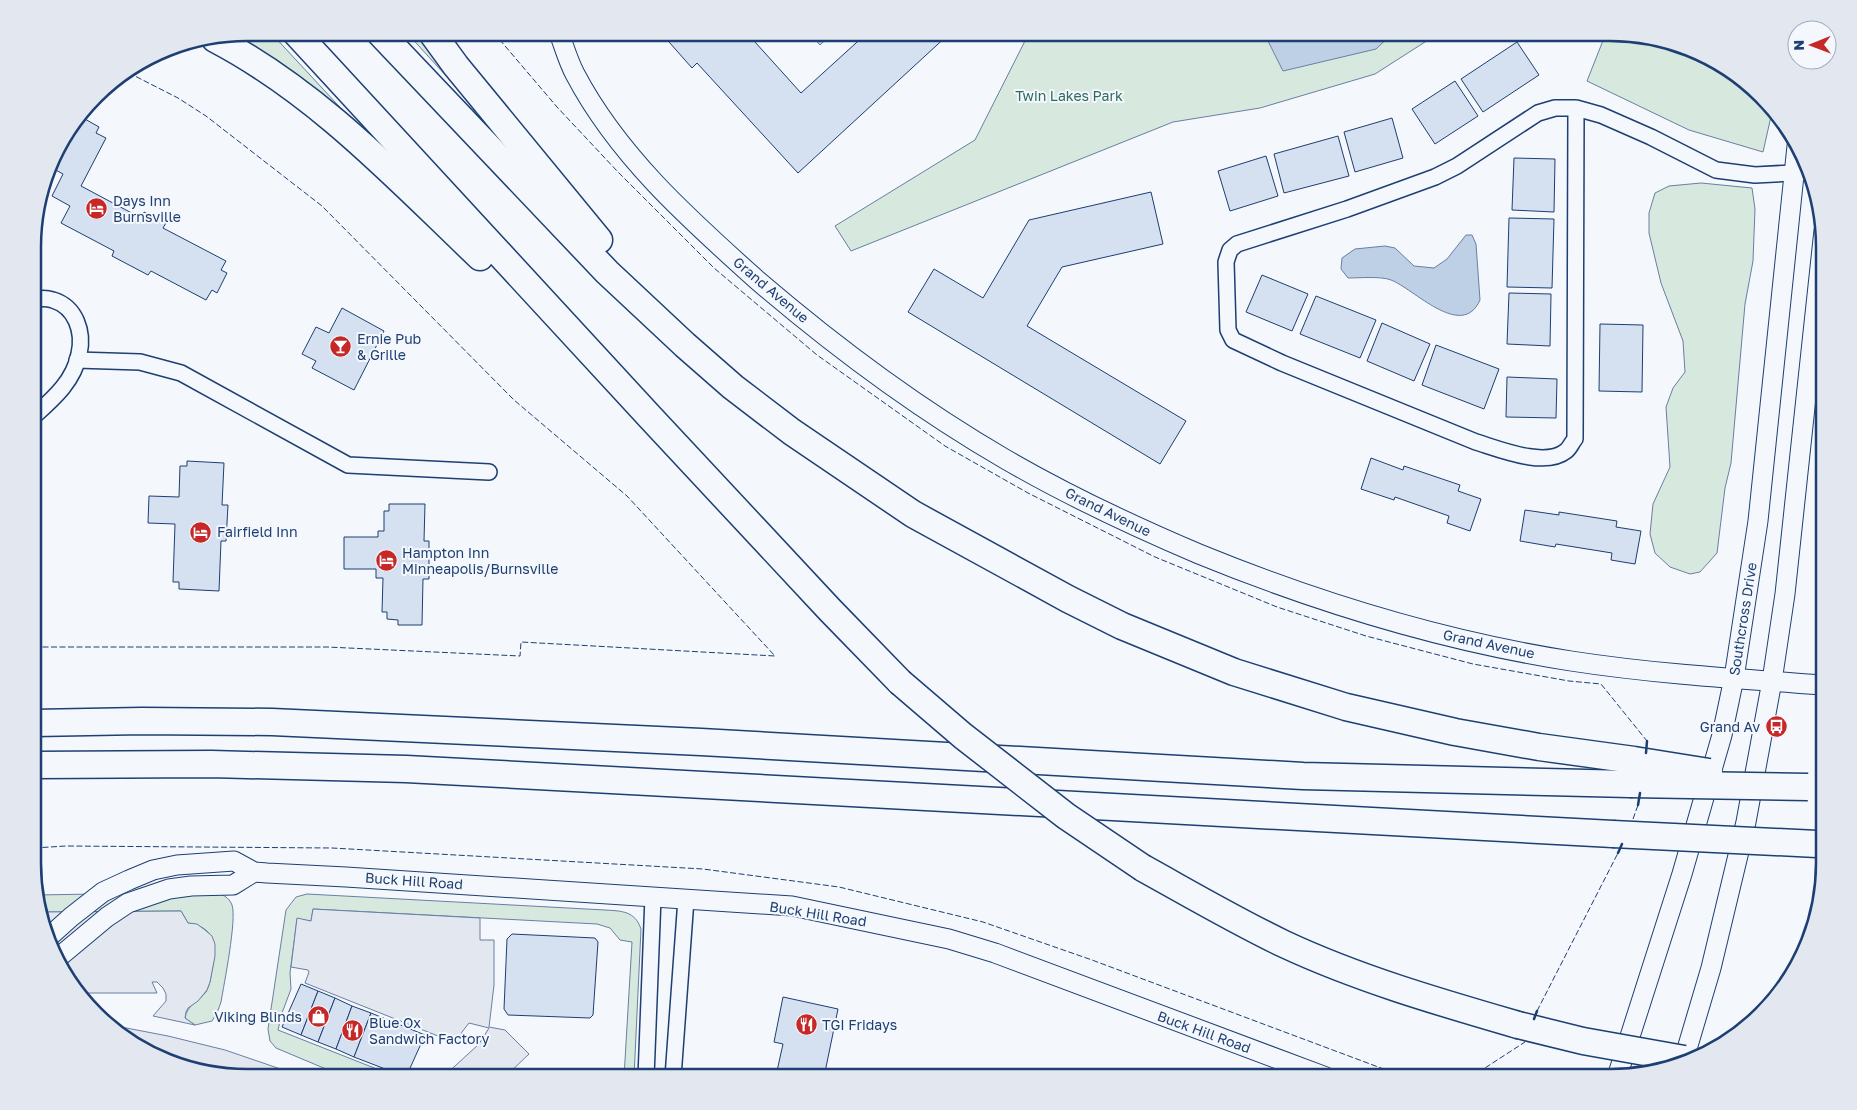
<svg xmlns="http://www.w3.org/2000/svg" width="1857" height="1110" viewBox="0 0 1857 1110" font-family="'Golos Text',sans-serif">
  <rect width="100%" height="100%" fill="#f4f7fb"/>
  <g fill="#d7e8df" stroke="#687fa3">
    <polygon points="247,33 271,33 349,117 227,36"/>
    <polygon points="407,33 421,33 448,78"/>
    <polygon points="1029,33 1439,33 1375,74 1260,108 1173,122 851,251 835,226 975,140"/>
    <polygon points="1606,33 1666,40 1718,61 1772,112 1763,152 1689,130 1587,81"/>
    <polygon points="1701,183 1752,188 1755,209 1753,261 1745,304 1731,463 1725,488 1717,553 1700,572 1690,574 1670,567 1655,553 1650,534 1653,504 1670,467 1666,407 1673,388 1685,372 1683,341 1661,283 1649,233 1649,213 1655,193 1669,186"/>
    <path d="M214 892C222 894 229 897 232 905 237 919 224 984 221 1002L217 1013 212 1021 195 1025 185 1018C187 1005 198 1002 206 992 210 985 211 977 212 970 217 947 216 927 188 923L181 911 42 912 36 895Z"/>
    <path d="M307 894 605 910C622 911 635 911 641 929L634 1077H624L632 942 620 940 610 928 597 924 313 909 311 921 297 919 290 973 291 989 282 1013 278 1030 392 1075 391 1077H345L276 1048 270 1041 268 1029 286 910 296 897Z"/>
  </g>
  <g fill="#e3e8f0" stroke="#687fa3">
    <polygon points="313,909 480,918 480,940 494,940 494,985 489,1027 505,1030 529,1054 505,1077 443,1077 479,1044 489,1028 469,1023 462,1032 458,1044 305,983 309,972 308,970 291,967 297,918 311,921"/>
    <polygon points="181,911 188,923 197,924 205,930 212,936 215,944 215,956 210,982 207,990 198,1001 188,1008 186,1012 185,1018 195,1025 153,1016 166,1001 166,994 163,988 157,982 152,982 157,993 81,993 68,982 42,912"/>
    <polygon points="116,1026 168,1036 225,1050 304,1077 246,1077 191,1070 139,1049"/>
  </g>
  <g fill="#bed0e5" stroke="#687fa3">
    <polygon points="809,33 833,33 820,45"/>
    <polygon points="1264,33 1393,33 1376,49 1283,71"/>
    <path d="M1466 235H1472L1476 244 1480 300C1462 341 1413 288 1391 280 1381 276 1359 278 1348 278L1341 269 1342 258 1355 249 1385 246 1395 248 1414 266 1434 268 1447 259Z"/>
  </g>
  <g fill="#d5e0f0" stroke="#1d3f73">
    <polygon points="679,33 765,33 755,42 801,93 867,33 950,33 798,173 697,63 692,68 669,42"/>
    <polygon points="956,33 966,33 961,38"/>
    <polygon points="1517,42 1539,75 1483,112 1461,79"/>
    <polygon points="1455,81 1478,116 1435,144 1412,109"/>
    <polygon points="1392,118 1403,158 1355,172 1344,132"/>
    <polygon points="85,119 99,127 96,133 106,138 81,186 141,218 144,212 166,223 163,228 226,261 221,270 227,273 217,293 212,290 206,300 151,271 148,275 112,256 114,251 61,223 70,206 52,196 63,174 50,167 57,148 77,123 81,125"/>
    <polygon points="1338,136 1349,176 1284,193 1274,154"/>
    <polygon points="1266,156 1278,196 1230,211 1218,171"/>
    <polygon points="1514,158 1555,159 1554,212 1512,210"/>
    <polygon points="1151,192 1163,244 1062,267 1027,326 1186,421 1160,464 908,312 934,269 983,298 1029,220"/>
    <polygon points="1509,218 1554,219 1552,288 1507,287"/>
    <polygon points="1262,275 1308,294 1292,331 1246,312"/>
    <polygon points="1509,293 1551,294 1550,346 1507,344"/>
    <polygon points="1316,296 1376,320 1360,358 1300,334"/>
    <polygon points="342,308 384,331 354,390 312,368 316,361 302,354 316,327 329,333"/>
    <polygon points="1382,323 1430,344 1414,381 1367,361"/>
    <polygon points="1600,324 1643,325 1642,392 1599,391"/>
    <polygon points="1436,345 1499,369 1484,409 1422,385"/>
    <polygon points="1507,377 1557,379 1556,418 1506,417"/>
    <polygon points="1371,458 1403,470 1404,466 1460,485 1458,491 1481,499 1470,531 1447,523 1449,516 1395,497 1394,500 1361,489"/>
    <polygon points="187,461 224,463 222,505 228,505 226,541 221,541 219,591 179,589 179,582 173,582 175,524 148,523 149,496 179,497 180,466 187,466"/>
    <polygon points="389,504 425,504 424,541 429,541 429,579 423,579 422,625 398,625 398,620 387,619 387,612 382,612 383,578 376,578 376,569 344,569 344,537 378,537 378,531 384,531 384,511 389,511"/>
    <polygon points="1525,510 1559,515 1559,512 1617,521 1616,527 1641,531 1635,564 1611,560 1612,553 1556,544 1555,547 1520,541"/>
    <polygon points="512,934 595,938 598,942 593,1015 590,1018 508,1015 504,1009 507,939"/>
    <polygon points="301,984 318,991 301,1035 282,1027"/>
    <polygon points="318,991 335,998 318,1042 301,1035"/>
    <polygon points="783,997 838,1009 824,1077 786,1077 787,1073 777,1071 783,1044 774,1042"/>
    <polygon points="335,998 352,1006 336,1049 318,1042"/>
    <polygon points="352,1006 371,1013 354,1057 336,1049"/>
    <polygon points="371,1013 425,1035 406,1077 354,1057"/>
  </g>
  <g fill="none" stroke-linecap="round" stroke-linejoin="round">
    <defs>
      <g id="minor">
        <path d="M1576 108 1575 439C1572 442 1570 448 1566 451 1545 468 1499 449 1476 442L1282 363 1233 340 1228 330 1226 262 1230 250 1237 244 1347 209 1435 177 1457 166 1538 113 1555 108H1576L1601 115 1651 137 1716 170 1755 175 1810 172"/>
        <path d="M34 300C40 298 47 298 53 300 76 307 84 332 79 354 74 381 53 399 34 416"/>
        <polyline points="77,360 140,362 181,373 348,465 489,472"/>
        <polyline points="646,1077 653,897"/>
        <polyline points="673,1077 686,899"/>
      </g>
      <g id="tertiary">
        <path d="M559 33C564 46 568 61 575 74 618 156 689 219 757 280 834 346 917 408 1005 459 1067 495 1133 526 1199 554 1319 603 1443 641 1571 661 1655 674 1740 679 1824 685"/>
        <polyline points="51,935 71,917 103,892 129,880 153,870 177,865 234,861 254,872 267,873 346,877 792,906 949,939 995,953 1326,1077"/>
        <polyline points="59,957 107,917 128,903 169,889 191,886 233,885 254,872"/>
        <polyline points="1684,1059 1711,968 1746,822 1772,681 1785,594 1824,230"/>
        <polyline points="1617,1077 1682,874 1722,735 1734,678 1758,521 1797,146"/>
      </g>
      <g id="motorway">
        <polyline points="296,33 650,417 830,610 900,682"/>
        <polyline points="380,33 607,272 685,345 733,387 792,432 913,514 1068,599 1122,626 1234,672 1346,707 1455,732 1539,747 1634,760"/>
        <polyline points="432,33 456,66 599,240"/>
        <path d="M215 39C318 93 397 178 480 257"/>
        <polyline points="34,723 142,721 272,722 701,742 1303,776 1630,784"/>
        <polyline points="34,765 211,764 406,769 1613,834"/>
        <path d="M1143 868C1190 894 1236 921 1284 944 1359 979 1439 1002 1518 1025"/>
      </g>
    </defs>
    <use href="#minor" stroke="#1d3f73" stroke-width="18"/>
    <use href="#tertiary" stroke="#1d3f73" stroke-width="21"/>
    <use href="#motorway" stroke="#1d3f73" stroke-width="29"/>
    <use href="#minor" stroke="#f4f7fb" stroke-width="15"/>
    <use href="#tertiary" stroke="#f4f7fb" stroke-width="19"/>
    <use href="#motorway" stroke="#f4f7fb" stroke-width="26"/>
    <defs>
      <g id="motorway-bridge">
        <polyline points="900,682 963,736 1066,816 1143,868"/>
        <polyline points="1634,760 1709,772"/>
        <polyline points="1630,784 1808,787"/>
        <polyline points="1613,834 1817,844"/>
        <polyline points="1518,1025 1583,1041 1684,1059"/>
      </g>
    </defs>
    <use href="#motorway-bridge" stroke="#1d3f73" stroke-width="29" stroke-linecap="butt"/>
    <use href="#motorway-bridge" stroke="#f4f7fb" stroke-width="26"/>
    <g stroke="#1d3f73" stroke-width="1" stroke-dasharray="6 2.5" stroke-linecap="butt">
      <polyline points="494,33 557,107 618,172 714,268 817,355 945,446 1028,493 1155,557 1277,607 1366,636 1473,664 1569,681 1601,684 1647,741"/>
      <polyline points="34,647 327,647 520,656 521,642 775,656 627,496 514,400 322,206 206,116 178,98 127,72"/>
      <polyline points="1633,819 1638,805"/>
      <polyline points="34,848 66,846 332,848 703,869 839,887 983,922 1092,960 1405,1077"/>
      <polyline points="1537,1011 1618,853"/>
      <polyline points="1471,1077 1525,1042"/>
    </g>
    <g stroke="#1d3f73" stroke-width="2.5">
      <polyline points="1646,753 1647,741"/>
      <polyline points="1638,805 1640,793"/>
      <polyline points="1618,853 1622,844"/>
      <polyline points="1534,1019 1537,1011"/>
    </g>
  </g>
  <defs>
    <symbol id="hotel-disc" viewBox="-11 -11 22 22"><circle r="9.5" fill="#c62828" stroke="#f4f7fb"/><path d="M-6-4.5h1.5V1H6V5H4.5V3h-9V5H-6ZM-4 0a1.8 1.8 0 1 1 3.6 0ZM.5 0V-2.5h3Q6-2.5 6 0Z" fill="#fff"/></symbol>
    <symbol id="bar-disc" viewBox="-11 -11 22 22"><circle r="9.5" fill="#c62828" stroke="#f4f7fb"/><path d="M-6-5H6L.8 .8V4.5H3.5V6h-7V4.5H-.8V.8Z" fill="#fff"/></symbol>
    <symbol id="bus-disc" viewBox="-11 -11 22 22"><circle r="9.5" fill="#c62828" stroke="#f4f7fb"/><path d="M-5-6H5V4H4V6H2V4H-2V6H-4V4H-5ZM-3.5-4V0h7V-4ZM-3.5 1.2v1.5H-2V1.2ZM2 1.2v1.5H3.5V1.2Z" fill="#fff"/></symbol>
    <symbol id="shop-disc" viewBox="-11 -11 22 22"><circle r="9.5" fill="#c62828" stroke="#f4f7fb"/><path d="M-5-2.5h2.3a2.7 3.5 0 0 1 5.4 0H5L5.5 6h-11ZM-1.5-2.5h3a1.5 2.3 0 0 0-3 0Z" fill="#fff"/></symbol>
    <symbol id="restaurant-disc" viewBox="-11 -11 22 22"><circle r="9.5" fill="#c62828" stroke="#f4f7fb"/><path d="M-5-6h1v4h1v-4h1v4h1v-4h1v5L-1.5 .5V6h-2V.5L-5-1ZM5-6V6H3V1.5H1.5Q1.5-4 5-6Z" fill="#fff"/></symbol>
  </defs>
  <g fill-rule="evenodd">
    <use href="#hotel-disc" x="84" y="196" width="25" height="25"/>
    <use href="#bar-disc" x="328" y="334" width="25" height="25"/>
    <use href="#hotel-disc" x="188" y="520" width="25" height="25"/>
    <use href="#hotel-disc" x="374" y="548" width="25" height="25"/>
    <use href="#bus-disc" x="1764" y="714" width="25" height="25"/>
    <use href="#shop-disc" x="306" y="1004" width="25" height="25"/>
    <use href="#restaurant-disc" x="794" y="1012" width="25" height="25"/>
    <use href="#restaurant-disc" x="340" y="1018" width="25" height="25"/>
  </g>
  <g text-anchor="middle" stroke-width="4" stroke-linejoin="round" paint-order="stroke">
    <g font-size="14" fill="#2c6c60" stroke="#f4f7fb">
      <text x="1069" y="101">Twin Lakes Park</text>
    </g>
    <g font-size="14" fill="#1d3f73" stroke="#f4f7fb" text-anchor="start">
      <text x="113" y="206">Days Inn<tspan x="113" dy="16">Burnsville</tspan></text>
      <text x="357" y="344">Ernie Pub<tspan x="357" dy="16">&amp; Grille</tspan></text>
      <text x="217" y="537">Fairfield Inn</text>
      <text x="402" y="558">Hampton Inn<tspan x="402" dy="16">Minneapolis/Burnsville</tspan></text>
      <text x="1760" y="732" text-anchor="end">Grand Av</text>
      <text x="302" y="1022" text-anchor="end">Viking Blinds</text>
      <text x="369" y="1028">Blue Ox<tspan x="369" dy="16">Sandwich Factory</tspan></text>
      <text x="822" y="1030">TGI Fridays</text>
    </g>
    <g font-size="14" fill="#1d3f73" stroke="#f4f7fb">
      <text transform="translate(771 290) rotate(40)" y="5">Grand Avenue</text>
      <text transform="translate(1108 512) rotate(26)" y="5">Grand Avenue</text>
      <text transform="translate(1743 619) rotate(-81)" y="5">Southcross Drive</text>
      <text transform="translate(1489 644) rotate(12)" y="5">Grand Avenue</text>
      <text transform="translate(414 881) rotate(4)" y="5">Buck Hill Road</text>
      <text transform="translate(818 914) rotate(9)" y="5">Buck Hill Road</text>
      <text transform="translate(1204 1032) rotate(20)" y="5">Buck Hill Road</text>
    </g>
  </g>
  <path d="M0 0H1857V1110H0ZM247 41H1610A206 206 0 0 1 1816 247V863A206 206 0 0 1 1610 1069H247A206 206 0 0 1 41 863V247A206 206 0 0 1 247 41Z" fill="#e3e8f0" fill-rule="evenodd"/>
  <path fill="none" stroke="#1d3f73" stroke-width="2.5" d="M247 41H1610A206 206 0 0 1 1816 247V863A206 206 0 0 1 1610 1069H247A206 206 0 0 1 41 863V247A206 206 0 0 1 247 41Z"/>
  <g transform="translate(1812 45) rotate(269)"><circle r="24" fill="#f4f7fb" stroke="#9eadc5"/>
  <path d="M0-4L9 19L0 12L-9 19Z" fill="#c62828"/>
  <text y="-8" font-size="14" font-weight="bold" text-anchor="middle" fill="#1d3f73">N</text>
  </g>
</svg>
